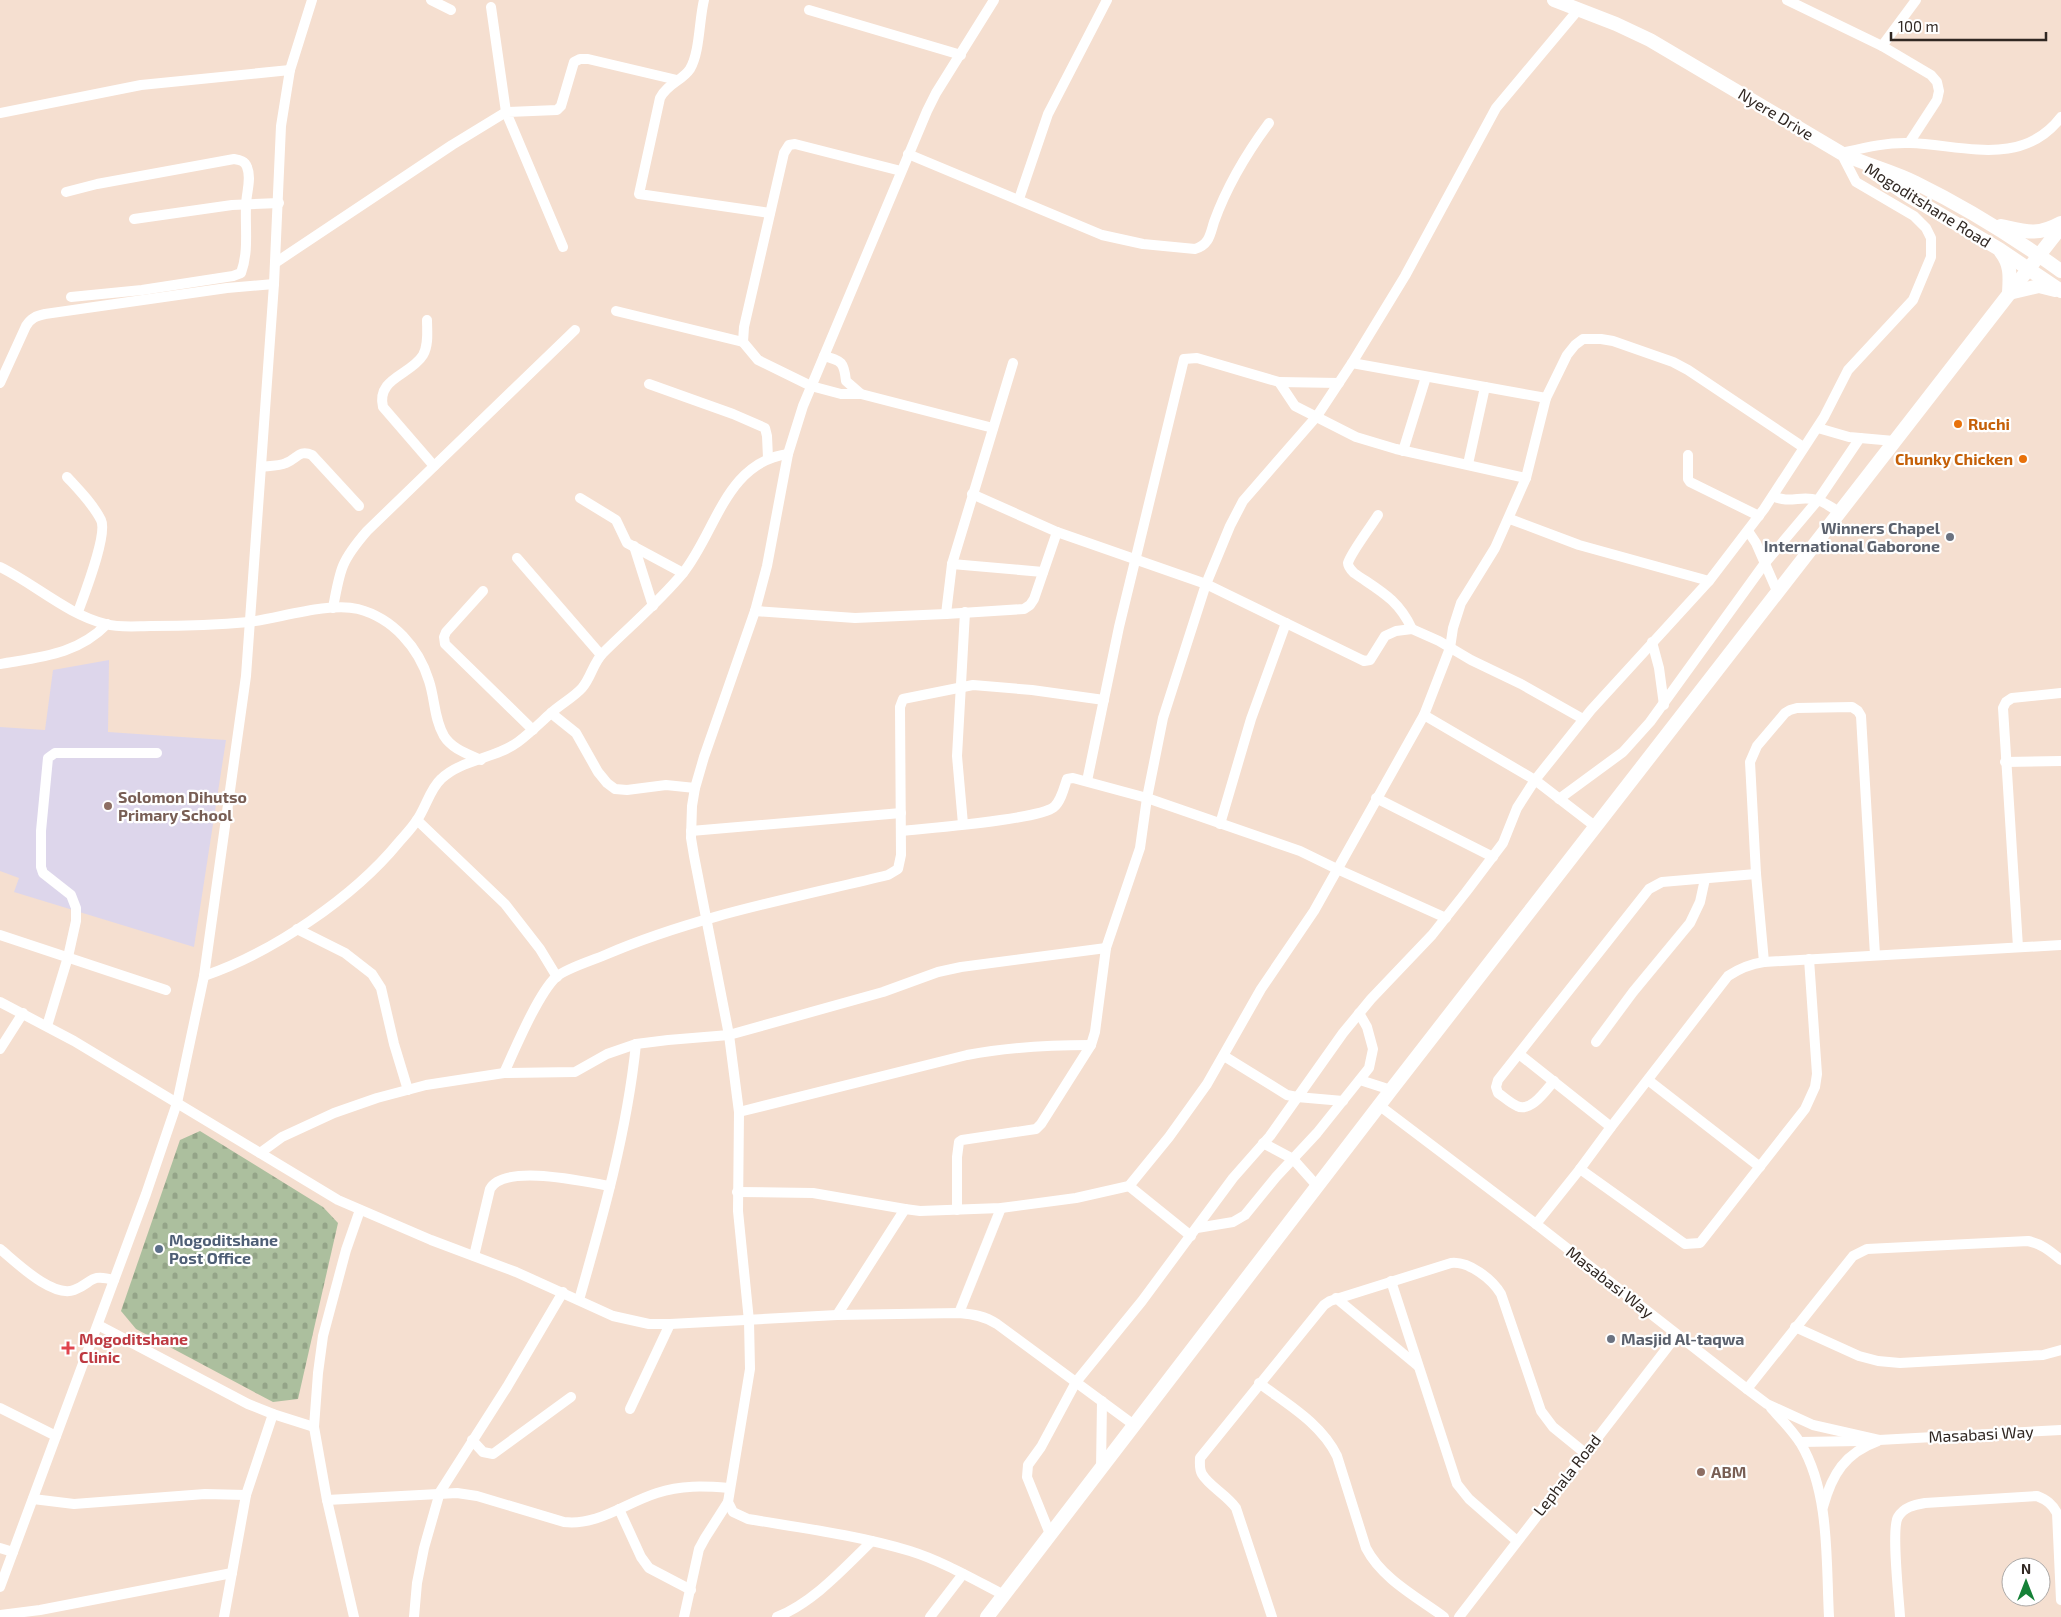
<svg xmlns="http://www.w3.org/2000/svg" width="2061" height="1617" viewBox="0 0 2061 1617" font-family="'Exo 2',sans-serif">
  <defs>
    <pattern id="cemetery-stones" width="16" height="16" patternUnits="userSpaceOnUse" patternTransform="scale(1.25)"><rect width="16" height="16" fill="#acbf9e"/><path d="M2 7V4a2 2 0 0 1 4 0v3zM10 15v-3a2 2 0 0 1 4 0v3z" fill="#94a488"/></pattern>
  </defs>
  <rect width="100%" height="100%" fill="#f5dfd0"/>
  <polygon fill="#ddd6eb" points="109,660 108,732 226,740 194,947 14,892 19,878 0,871 0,727 45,730 53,670"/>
  <polygon fill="url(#cemetery-stones)" points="200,1131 323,1207 338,1223 298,1399 273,1402 136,1329 121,1311 180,1140"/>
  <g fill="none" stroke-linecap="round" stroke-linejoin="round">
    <g stroke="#fff" stroke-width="10">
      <polyline points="431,0 451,10"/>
      <path d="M704 0C699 20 700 52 690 69 682 81 668 83 660 98L639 194 770 213"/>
      <path d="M994 0 936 93 927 111 803 406 788 454 767 566 755 611 704 757 695 788 692 806 691 838 694 856 729 1035 739 1112 738 1211 749 1321 750 1369 728 1502 733 1512 748 1519C802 1528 857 1535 910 1551 942 1561 973 1579 1004 1595"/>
      <polyline points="1787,0 1882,46 1931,75 1937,82 1939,91 1937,100 1909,143"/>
      <polyline points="809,10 961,55"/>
      <polyline points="1882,46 1916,0"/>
      <polyline points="0,113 141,85 290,70"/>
      <path d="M908 154 1102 235 1143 244 1195 249C1209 245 1210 235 1214 222 1227 186 1246 154 1269 123"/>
      <path d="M66 192 97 184 234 159C240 160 245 161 247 167 252 179 246 193 246 206 245 229 249 251 241 273L233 276 142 290 71 297"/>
      <polyline points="1019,199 1048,114 1107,0"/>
      <polyline points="134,219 232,205 279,203"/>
      <polyline points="563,247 506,112 557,110 561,106 574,62 580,59 588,59 677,80"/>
      <polyline points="275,263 452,145 506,112 491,7"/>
      <polyline points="616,311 743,342"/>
      <path d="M427 320C427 330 429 345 423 355 411 375 376 378 383 407L434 466"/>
      <path d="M824 356C842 361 844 362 846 381L861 394 993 428"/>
      <polyline points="1352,363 1546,398"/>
      <polyline points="1279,382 1339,383"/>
      <path d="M0 383 26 326C31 318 36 316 45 314L227 288 274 284"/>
      <polyline points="649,384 733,414 765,428 767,436 768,458"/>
      <polyline points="861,394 841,394 811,386 758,360 743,342 744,327 784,153 789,145 795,144 901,171"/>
      <polyline points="1818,428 1849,437 1894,441"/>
      <polyline points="1403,451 1426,377"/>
      <polyline points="1688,455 1688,479 1690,482 1759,516"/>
      <polyline points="1468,464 1485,387"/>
      <path d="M261 467C269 466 279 466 286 463 297 459 299 449 312 455L359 506"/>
      <path d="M67 477C79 490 93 504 101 520 108 534 84 595 78 612"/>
      <polyline points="972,494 1057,532 1206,584 1364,661 1370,660 1385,636 1396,631 1412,629 1439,641 1471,660 1521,684 1583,719"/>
      <path d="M1773 496C1789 504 1802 495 1817 500 1825 502 1832 508 1839 512"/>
      <polyline points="580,498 616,520 627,543 683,573"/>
      <path d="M1378 515C1372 525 1350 554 1348 563 1348 567 1351 570 1354 573 1380 591 1398 599 1412 629"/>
      <polyline points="1510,519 1579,545 1709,581"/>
      <polyline points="1748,531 1756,543 1777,591"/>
      <polyline points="634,546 653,606"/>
      <polyline points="517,558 601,655"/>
      <polyline points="952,564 1043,572"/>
      <path d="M0 567C35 584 68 615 106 624 120 628 137 626 151 626 184 626 217 625 249 622 280 618 329 602 358 609 393 618 419 648 429 681 435 699 434 719 444 736 452 749 468 754 481 760"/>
      <polyline points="483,591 446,632 444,637 445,644 533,730"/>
      <path d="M333 608C340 569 341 561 367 531L575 330"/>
      <polyline points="755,611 855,618 946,614 952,564 1013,363"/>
      <polyline points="946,614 1024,609 1030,605 1034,599 1057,532"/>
      <polyline points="1652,642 1659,668 1664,705"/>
      <path d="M0 664C40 657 77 655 107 624"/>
      <polyline points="551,713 576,733 598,772 607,783 615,789 627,790 666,785 695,788"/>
      <polyline points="1424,715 1535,780 1596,827"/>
      <polyline points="2005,762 2061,761"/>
      <polyline points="1087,781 1119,627 1184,359 1197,358 1279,382 1295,406 1356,437 1396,449 1526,478"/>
      <polyline points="1376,798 1493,857"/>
      <polyline points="1559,799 1623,752 1650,722 1765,563 1818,500 1860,438"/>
      <polyline points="417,820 505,904 540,949 557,977"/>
      <polyline points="963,824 957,756 965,612"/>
      <polyline points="1220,824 1251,719 1286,623"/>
      <polyline points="691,831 901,813"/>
      <path d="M901 831C927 828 1038 820 1054 807 1061 801 1064 788 1067 779L1073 778 1147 798 1300 851 1337 869 1446 918"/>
      <polyline points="297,929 345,953 372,974 381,988 394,1044 408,1090"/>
      <polyline points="0,935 166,990"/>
      <polyline points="2018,947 2003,708 2006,702 2012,698 2061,693"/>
      <polyline points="1764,962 1756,874 1750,762 1757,746 1785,713 1790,710 1797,708 1852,707 1858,711 1861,716 1875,955"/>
      <path d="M204 976C272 953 354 897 399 842 405 835 412 828 417 820 426 807 430 789 441 779 462 759 495 759 518 742 530 733 540 723 551 713 561 704 574 697 582 688 591 678 593 663 603 653 629 627 659 602 683 573 716 532 726 462 788 454"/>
      <path d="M0 1002 74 1041 338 1200 431 1240 516 1272 613 1316 649 1324H670L837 1315 959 1313C973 1314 985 1316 997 1324L1134 1425"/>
      <polyline points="47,1026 68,957 76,921 76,908 71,895 43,873 41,867 41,831 48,758 55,753 157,753"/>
      <polyline points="1596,1042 1633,992 1690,923 1700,902 1705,879"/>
      <polyline points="0,1049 23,1013"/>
      <polyline points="1519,1054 1611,1127"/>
      <polyline points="1224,1056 1287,1095 1297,1097 1343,1101"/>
      <path d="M504 1073C515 1049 538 994 556 977 567 968 591 961 605 955 695 916 793 898 888 875L898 869 901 855 900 707 903 699 973 685 1032 690 1104 700"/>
      <polyline points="1360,1080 1391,1090"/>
      <polyline points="1648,1080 1760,1167"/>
      <path d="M1554 1081C1546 1090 1531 1113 1517 1106 1510 1103 1504 1097 1498 1093L1496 1087 1498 1080 1649 889 1662 882 1756 874"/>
      <polyline points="1380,1106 1536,1224 1747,1389 1767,1404 1813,1425 1879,1440 2061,1430"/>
      <path d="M739 1112 967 1055C1009 1047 1049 1045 1091 1045"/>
      <polyline points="1263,1143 1293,1159 1318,1187"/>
      <polyline points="260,1153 282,1137 334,1113 377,1098 426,1085 504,1073 575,1072 607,1054 636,1044 668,1040 729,1035 883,992 938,972 961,967 1106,948"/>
      <polyline points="1580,1169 1685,1244 1700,1243 1805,1109 1815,1087 1817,1074 1809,959"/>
      <polyline points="1129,1186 1191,1236"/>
      <polyline points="737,1192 813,1193 905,1209"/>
      <polyline points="957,1210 957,1157 959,1142 962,1140 1036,1129 1041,1124 1091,1045 1095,1032 1106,948 1140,848 1147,798 1163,718 1206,584 1230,526 1243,501 1317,416 1352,363 1405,276 1496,108 1578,10"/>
      <path d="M1536 1224 1580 1169 1611 1127 1728 976C1740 968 1750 964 1764 962L2061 945"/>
      <polyline points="1197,1228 1233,1222 1245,1215 1276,1177 1317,1133 1369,1068 1373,1049 1367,1027 1359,1013"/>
      <path d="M0 1249C16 1262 52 1298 74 1290 93 1283 89 1273 114 1280"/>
      <path d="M474 1256 490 1189C504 1163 586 1182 610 1186"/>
      <polyline points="1391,1281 1457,1484 1469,1499 1517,1541"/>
      <polyline points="1336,1298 1418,1366"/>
      <path d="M579 1300C603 1216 627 1132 636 1044"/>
      <polyline points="959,1313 1001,1208"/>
      <polyline points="837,1315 905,1209 920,1211 1001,1208 1076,1198 1129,1186 1169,1137 1207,1084 1261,989 1314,911 1424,715 1450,648 1453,628 1461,603 1495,548 1526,478 1546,398 1567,355 1575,345 1583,339 1601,339 1613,341 1673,362 1688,370 1803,447"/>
      <polyline points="98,1325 248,1404 273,1414 314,1427"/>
      <polyline points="1795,1327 1859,1356 1878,1361 1900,1363 2043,1355 2061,1350"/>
      <path d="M1259 1383C1287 1404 1321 1423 1337 1456L1366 1548C1382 1579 1417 1597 1444 1617"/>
      <path d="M1747 1389 1853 1256 1867 1249 2028 1241C2042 1244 2050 1251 2061 1260"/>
      <polyline points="0,1408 56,1436"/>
      <path d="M1771 1408C1781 1419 1793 1431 1801 1444 1830 1493 1826 1561 1829 1617"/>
      <polyline points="630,1409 670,1324"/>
      <polyline points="472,1440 483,1452 493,1454 571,1397"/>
      <polyline points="1800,1442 1860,1441"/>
      <polyline points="1101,1469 1102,1401"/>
      <polyline points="33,1499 74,1504 205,1494 246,1495"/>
      <path d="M327 1500 457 1493 477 1496 564 1522C598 1526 625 1503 657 1493 681 1485 704 1486 729 1488"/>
      <path d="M1823 1507C1832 1474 1845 1453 1878 1441"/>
      <polyline points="619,1509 641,1557 649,1568 691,1590"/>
      <path d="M1050 1534 1027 1477 1028 1465 1041 1447 1076 1382 1142 1301 1233 1178 1270 1136 1343 1033 1371 999 1432 935 1466 892 1503 843 1517 808 1535 780 1591 710 1709 581 1764 509 1824 417 1848 370 1913 300 1931 257V238L1926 228 1914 216 1856 182 1841 153C1863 148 1887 142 1910 143 1963 145 2022 168 2061 117"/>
      <polyline points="0,1548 13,1552"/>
      <polyline points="0,1587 146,1194 177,1103 204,976 246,676 274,284 281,126 290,70 312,0"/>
      <polyline points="0,1615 40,1610 232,1573"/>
      <polyline points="224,1617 246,1495 273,1414"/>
      <polyline points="354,1617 327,1500 314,1427 318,1373 323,1336 346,1250 360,1210"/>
      <polyline points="414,1617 417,1583 424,1548 440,1492 507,1387 563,1292"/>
      <polyline points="684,1617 699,1549 705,1538 728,1502"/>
      <path d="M777 1617C814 1602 844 1568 872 1541"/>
      <polyline points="930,1617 963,1574"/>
      <path d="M1272 1617 1236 1508C1227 1495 1209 1486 1202 1474 1199 1469 1200 1463 1200 1458L1324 1305 1330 1301 1451 1263C1469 1261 1492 1279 1501 1294L1541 1411 1553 1427 1585 1453"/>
      <polyline points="1459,1617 1677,1335"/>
      <path d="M1900 1617C1899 1598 1891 1529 1898 1517 1904 1507 1914 1505 1925 1503L2037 1496C2047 1500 2052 1504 2057 1513L2061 1600"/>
    </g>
    <g stroke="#fff" stroke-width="14">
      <path d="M1554 0 1616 24 1650 40 1841 153C1866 165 1892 171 1916 183 1967 208 2015 238 2061 271"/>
      <polyline points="1870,170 1909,196 1999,249 2061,291"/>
      <path d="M2001 226C2027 232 2037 236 2061 223"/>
      <path d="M2001 252C2011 265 2010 276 2009 293L2039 286 2055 290"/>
      <polyline points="987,1617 1391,1090 2061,227"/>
    </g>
  </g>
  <g fill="#e8710a" stroke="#fff" stroke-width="2">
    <circle cx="1958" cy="424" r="5"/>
    <circle cx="2023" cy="459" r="5"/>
  </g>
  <g fill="#6b7280" stroke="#fff" stroke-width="2">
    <circle cx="1950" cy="537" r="5"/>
    <circle cx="1611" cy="1339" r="5"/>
  </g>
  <g fill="#8d6e63" stroke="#fff" stroke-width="2">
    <circle cx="108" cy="806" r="5"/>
    <circle cx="1701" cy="1472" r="5"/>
  </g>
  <circle fill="#5c6f8a" stroke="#fff" stroke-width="2" cx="159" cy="1249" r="5"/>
  <path fill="#e0444e" stroke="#fff" stroke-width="2" d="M65.5 1340.5h5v5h5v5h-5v5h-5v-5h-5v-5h5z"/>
  <g text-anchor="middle" stroke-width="4.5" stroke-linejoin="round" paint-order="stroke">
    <g font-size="16" fill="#302722" stroke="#fff">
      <text transform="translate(1776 114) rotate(31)" y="6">Nyere Drive</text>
      <text transform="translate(1928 205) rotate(32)" y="6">Mogoditshane Road</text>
      <text transform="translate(1610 1282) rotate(38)" y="6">Masabasi Way</text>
      <text transform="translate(1981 1434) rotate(-3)" y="6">Masabasi Way</text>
      <text transform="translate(1567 1475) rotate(-52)" y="6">Lephala Road</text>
    </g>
    <g font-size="16" font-weight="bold" fill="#c56008" stroke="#fff" text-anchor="start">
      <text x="1968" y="430">Ruchi</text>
      <text x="2013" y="465" text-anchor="end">Chunky Chicken</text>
    </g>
    <g font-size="16" font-weight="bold" fill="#5b616d" stroke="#fff" text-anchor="end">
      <text x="1940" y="534">Winners Chapel<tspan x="1940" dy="18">International Gaborone</tspan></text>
      <text x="1621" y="1345" text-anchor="start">Masjid Al-taqwa</text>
    </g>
    <g font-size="16" font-weight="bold" fill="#785e54" stroke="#fff" text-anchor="start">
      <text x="118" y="803">Solomon Dihutso<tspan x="118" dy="18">Primary School</tspan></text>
      <text x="1711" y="1478">ABM</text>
    </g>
    <g font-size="16" font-weight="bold" fill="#4e5e75" stroke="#fff" text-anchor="start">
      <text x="169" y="1246">Mogoditshane<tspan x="169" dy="18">Post Office</tspan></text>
    </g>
    <g font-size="16" font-weight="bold" fill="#be3a42" stroke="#fff" text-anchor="start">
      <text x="79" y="1345">Mogoditshane<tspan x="79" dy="18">Clinic</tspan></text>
    </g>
  </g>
  <g transform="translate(2026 1582)"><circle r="24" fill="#ffffff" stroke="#aca9a7"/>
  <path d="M0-4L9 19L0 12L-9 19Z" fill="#158137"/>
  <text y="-8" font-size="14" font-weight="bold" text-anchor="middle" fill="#302722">N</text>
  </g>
  <path d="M1891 32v8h155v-8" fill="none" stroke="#302722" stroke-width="2.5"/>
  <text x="1898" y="32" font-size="15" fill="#302722" stroke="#ffffff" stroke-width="4" paint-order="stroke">100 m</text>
</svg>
